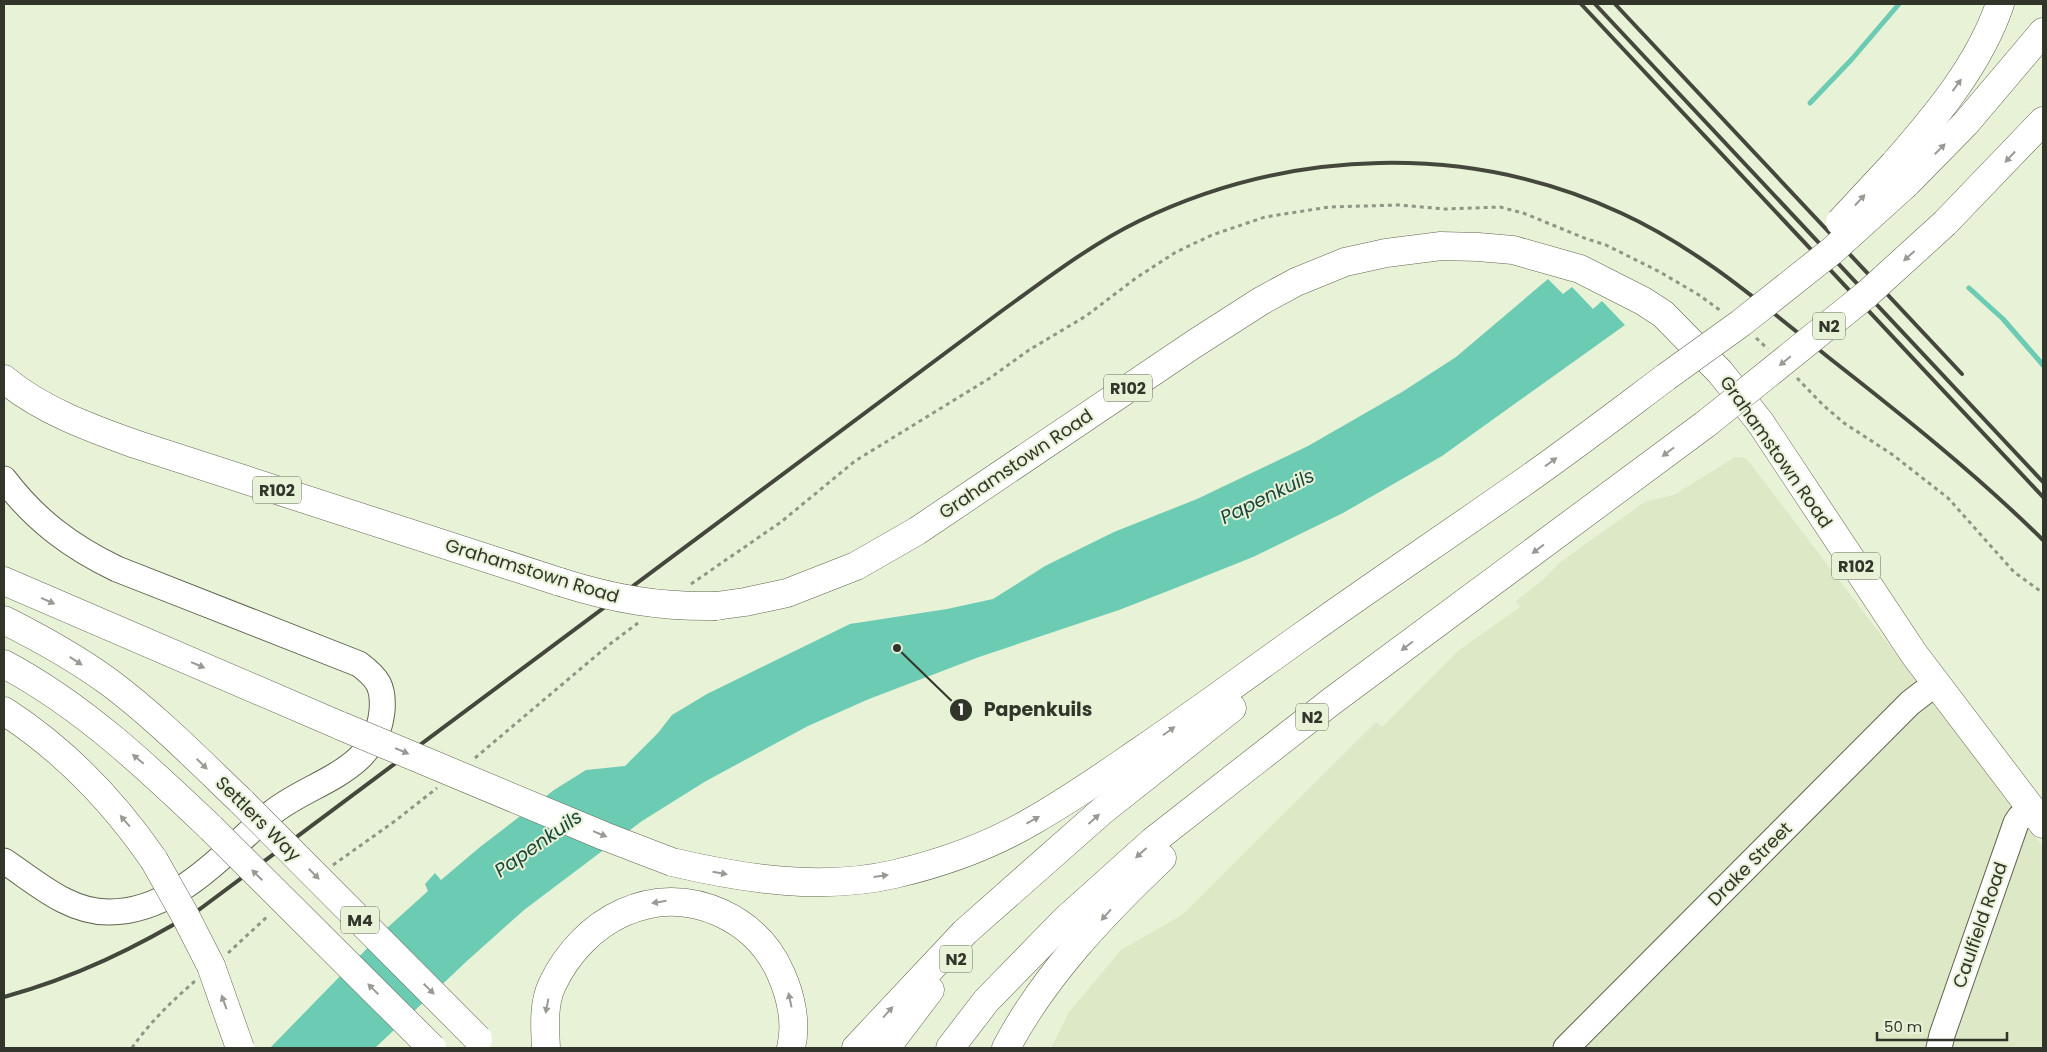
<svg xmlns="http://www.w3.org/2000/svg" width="2047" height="1052" font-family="Poppins,sans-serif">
	<rect width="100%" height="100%" fill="#e8f2d7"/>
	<polygon fill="#dce8c6" points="1735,457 1746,458 2043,847 2043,1048 1051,1048 1069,1012 1121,950 1182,915 1376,722 1382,727 1458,651 1520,607 1516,601 1543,580 1559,563 1646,501 1674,495"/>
	<polygon fill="#6bccb3" points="1548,279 1563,294 1572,287 1593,309 1602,301 1625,325 1442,456 1343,513 1253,557 1173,589 1119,610 979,657 869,699 808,726 706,781 642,821 524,910 468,960 375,1048 270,1048 387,928 428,891 425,884 435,873 441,880 480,847 554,790 586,770 625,766 658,733 672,715 707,694 850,624 947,609 993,599 1045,566 1114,532 1197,499 1308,446 1402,392 1456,357"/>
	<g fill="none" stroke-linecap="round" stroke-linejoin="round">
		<g stroke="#6bccb3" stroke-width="5">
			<polyline points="1810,103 1852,59 1899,4"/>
			<polyline points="1969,288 2003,319 2043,365"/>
		</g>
		<g stroke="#5f6750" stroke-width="27">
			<g id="minor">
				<path d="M4,479C35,520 71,547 117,569L359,664C378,678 384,687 382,711C376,772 312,781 273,812C224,851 176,913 108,912C68,912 36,882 4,861"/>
				<polyline points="1566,1048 1910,703 1936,683"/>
				<polyline points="1939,1048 1942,1035 2016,823 2020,817 2031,809"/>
			</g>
		</g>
		<g stroke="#5f6750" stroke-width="29">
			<g id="major">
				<path d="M4,379C41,410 90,428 135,444L560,582"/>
				<polyline points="716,606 745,602 787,593 856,566 917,531 1194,344 1261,301 1296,282 1345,262 1386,253 1441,246 1478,247 1513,250 1580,269 1643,301 1663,314 1720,372 1760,422 1914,654 2043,824"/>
			</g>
		</g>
		<g stroke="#5f6750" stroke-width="29">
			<g id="highway">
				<path d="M1894,164C1936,116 1979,65 2000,4"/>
				<polyline points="1906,184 1966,123 2043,32"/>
				<polyline points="1945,223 2043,121"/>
				<polyline points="4,581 341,726"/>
				<path d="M4,620C40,638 76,658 109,682C157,718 199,761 242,802"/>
				<path d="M4,664C83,706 147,767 211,828"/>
				<path d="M4,711C63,749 114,802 154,860"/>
				<path d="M672,862C744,879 822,891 895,874C942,863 992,845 1034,820C1071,799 1105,775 1140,751C1196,713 1250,673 1305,634C1372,586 1441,540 1508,493C1562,456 1614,416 1666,377"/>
				<path d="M546,1048C545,1028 543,1004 552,985C583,919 654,882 721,913C749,926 769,946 781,974C791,996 797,1024 791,1048"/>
				<polyline points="856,1048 965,932 1102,811 1232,708"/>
				<polyline points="886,1048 930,990"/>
				<polyline points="950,1048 986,1001 1064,921 1153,841 1332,701 1707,423"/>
				<path d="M1006,1048C1044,976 1103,914 1162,858"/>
			</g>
		</g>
		<g stroke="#8f9683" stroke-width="3" stroke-dasharray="4 4" stroke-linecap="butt">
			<polyline points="1756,338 1768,349"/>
			<polyline points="1797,378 1823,405 1844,423 1893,455 1948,498 2014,572 2043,593"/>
			<polyline points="691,584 781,522 855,461 990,378 1029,350 1086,316 1136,278 1176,252 1212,235 1265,217 1329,207 1399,205 1445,209 1500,207 1523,213 1587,239 1606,245 1660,272 1699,295 1721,311"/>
			<polyline points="475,758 610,644 638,623"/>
			<polyline points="333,865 395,821 437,788"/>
			<polyline points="228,953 269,915"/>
			<path d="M132,1048C149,1023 172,1001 195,981"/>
		</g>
		<use href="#minor" stroke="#fff" stroke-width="25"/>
		<use href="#major" stroke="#fff" stroke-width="28"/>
		<use href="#highway" stroke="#fff" stroke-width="28"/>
		<g stroke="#44483c" stroke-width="4">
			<polyline points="1581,4 2043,497"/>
			<polyline points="1595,4 2043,482"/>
			<polyline points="1615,4 1962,374"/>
			<path d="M4,997C76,977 136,948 200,909L1003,310C1046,279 1090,245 1139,221C1290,148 1468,142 1621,213C1698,248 1763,305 1828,357C1902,415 1976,474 2043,540"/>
		</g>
		<g stroke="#5f6750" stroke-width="29" stroke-linecap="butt">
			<path id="major-bridge" d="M560,582C614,599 659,607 716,606"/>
		</g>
		<g stroke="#5f6750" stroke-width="29" stroke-linecap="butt">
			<g id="highway-bridge">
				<polyline points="1840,222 1894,164"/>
				<polyline points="1666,377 1741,323 1833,250 1906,184"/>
				<polyline points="1707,423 1867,294 1945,223"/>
				<polyline points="341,726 604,836 672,862"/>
				<polyline points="242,802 478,1039"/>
				<polyline points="211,828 432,1048"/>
				<polyline points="154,860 186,917 211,966 240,1048"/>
			</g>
		</g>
		<use href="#major-bridge" stroke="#fff" stroke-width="28"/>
		<use href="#highway-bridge" stroke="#fff" stroke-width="28"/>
	</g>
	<defs><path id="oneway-solid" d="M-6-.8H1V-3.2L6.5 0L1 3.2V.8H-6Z" transform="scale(1.25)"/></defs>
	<g fill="#989a94">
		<use href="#oneway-solid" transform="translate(1957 85) rotate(-54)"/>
		<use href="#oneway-solid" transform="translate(1940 149) rotate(-45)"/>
		<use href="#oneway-solid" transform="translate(2010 157) rotate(133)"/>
		<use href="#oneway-solid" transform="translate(1860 200) rotate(-47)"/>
		<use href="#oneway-solid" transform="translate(1909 256) rotate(138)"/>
		<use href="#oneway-solid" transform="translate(1785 361) rotate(141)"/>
		<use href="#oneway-solid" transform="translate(1668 452) rotate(143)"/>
		<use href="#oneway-solid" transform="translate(1551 462) rotate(-36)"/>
		<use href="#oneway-solid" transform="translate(1538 549) rotate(143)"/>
		<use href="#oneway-solid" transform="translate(48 601) rotate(24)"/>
		<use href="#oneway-solid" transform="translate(1407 646) rotate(143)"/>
		<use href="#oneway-solid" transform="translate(76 661) rotate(33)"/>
		<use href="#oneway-solid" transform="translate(198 665) rotate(23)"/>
		<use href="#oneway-solid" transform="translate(1169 731) rotate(-35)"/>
		<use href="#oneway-solid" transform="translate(402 751) rotate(23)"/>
		<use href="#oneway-solid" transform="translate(138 759) rotate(-140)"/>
		<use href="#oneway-solid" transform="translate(202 764) rotate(44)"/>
		<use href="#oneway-solid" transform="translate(1094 819) rotate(-42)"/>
		<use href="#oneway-solid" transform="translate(1033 820) rotate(-29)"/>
		<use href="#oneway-solid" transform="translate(125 821) rotate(-131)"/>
		<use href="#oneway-solid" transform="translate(600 834) rotate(22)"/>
		<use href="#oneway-solid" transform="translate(1141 853) rotate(138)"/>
		<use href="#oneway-solid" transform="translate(720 873) rotate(10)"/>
		<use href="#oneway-solid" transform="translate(314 874) rotate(45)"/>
		<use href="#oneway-solid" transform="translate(257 875) rotate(-135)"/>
		<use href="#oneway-solid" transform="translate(881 876) rotate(-8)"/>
		<use href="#oneway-solid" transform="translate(659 902) rotate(171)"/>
		<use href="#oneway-solid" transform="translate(1106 915) rotate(132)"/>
		<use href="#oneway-solid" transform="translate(373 989) rotate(-135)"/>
		<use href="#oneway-solid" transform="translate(429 989) rotate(45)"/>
		<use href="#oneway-solid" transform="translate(790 1000) rotate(-102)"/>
		<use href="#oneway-solid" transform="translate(224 1002) rotate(-110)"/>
		<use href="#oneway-solid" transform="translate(547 1006) rotate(101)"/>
		<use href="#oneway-solid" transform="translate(888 1012) rotate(-48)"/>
	</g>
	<g text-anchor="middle" stroke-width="4" stroke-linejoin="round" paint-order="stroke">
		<g fill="#e8f2d7" stroke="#686e5e" stroke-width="1">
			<rect x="1813" y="312.5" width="32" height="27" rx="4"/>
			<rect x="1104" y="374.5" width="48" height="27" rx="4"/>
			<rect x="253" y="476.5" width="48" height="27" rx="4"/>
			<rect x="1832" y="552.5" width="48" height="27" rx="4"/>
			<rect x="1296" y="703.5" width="32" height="27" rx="4"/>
			<rect x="341" y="906.5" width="38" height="27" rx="4"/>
			<rect x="940" y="945.5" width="32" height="27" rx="4"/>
		</g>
		<g font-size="16" font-weight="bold" fill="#31352a">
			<text x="1829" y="332">N2</text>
			<text x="1128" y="394">R102</text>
			<text x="277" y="496">R102</text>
			<text x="1856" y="572">R102</text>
			<text x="1312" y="723">N2</text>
			<text x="360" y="926">M4</text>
			<text x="956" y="965">N2</text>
		</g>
		<g font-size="18" fill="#31352a" stroke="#e8f2d7">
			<text transform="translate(1776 452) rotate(55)" y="6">Grahamstown Road</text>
			<text transform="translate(1016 464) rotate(-34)" y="6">Grahamstown Road</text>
			<text transform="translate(532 571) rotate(17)" y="6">Grahamstown Road</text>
			<text transform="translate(258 819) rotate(45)" y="6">Settlers Way</text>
			<text transform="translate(1750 864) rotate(-45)" y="6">Drake Street</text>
			<text transform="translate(1980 925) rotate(-71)" y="6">Caulfield Road</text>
		</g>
		<g font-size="19" font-style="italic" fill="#1a463b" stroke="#e8f2d7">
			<text transform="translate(1267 496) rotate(-26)" y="7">Papenkuils</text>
			<text transform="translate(538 843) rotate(-35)" y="7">Papenkuils</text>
		</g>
	</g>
	<path fill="none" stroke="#31352a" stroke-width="2" d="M897 648L961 710"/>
	<g fill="#31352a" stroke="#e8f2d7" stroke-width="2">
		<circle cx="897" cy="648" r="5"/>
		<circle cx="961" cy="710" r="12"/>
	</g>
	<g font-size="15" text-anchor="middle" font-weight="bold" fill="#fff">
		<text x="961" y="715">1</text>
	</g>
	<g font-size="19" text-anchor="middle" font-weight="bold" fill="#31352a" stroke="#e8f2d7" stroke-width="4" stroke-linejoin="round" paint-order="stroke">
		<text x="1038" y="716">Papenkuils</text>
	</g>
	<rect width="2047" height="1052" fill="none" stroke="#31352a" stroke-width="10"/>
	<path d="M1877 1032v8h130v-8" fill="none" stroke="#31352a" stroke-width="2.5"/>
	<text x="1884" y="1032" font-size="15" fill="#31352a" stroke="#e8f2d7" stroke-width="4" paint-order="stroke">50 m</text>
</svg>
